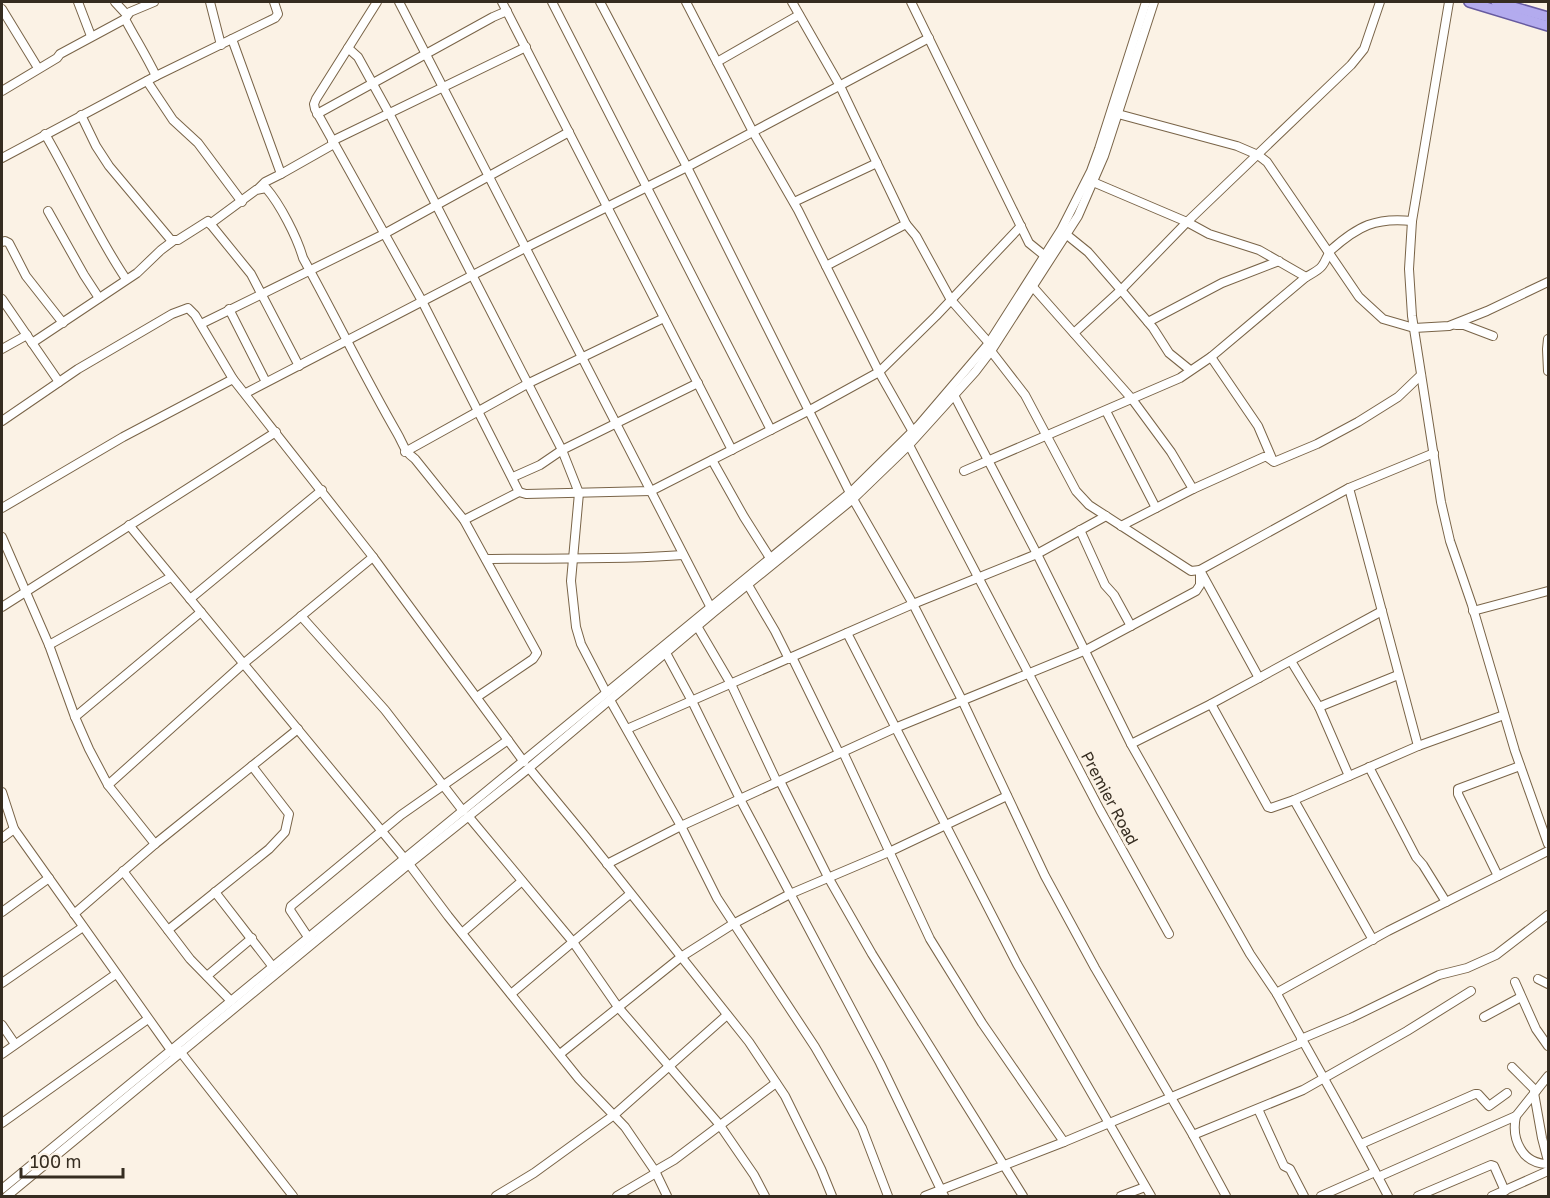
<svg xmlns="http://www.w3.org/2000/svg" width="1550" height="1198" font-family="'Golos Text',sans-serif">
	<rect width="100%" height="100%" fill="#fbf2e5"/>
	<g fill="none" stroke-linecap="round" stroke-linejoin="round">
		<g stroke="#796448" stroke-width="10">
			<g id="minor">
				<polyline points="78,2 91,36"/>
				<polyline points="115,2 127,15"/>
				<polyline points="210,2 221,45"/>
				<polyline points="377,2 316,99 314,104 315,109 422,301 519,492"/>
				<polyline points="399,2 710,606"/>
				<polyline points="502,2 732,450"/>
				<polyline points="552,2 771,430"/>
				<polyline points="600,2 687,167 853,499 913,604 962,700 1045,876 1095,968 1193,1135 1226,1196"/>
				<polyline points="686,2 753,132 798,210 879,372 913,432"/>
				<polyline points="792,2 840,86 906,224 826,266"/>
				<polyline points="911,2 1029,243 1045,256"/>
				<polyline points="1449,2 1412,221 1409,269 1412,316 1441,502 1450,541 1472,605 1515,751 1548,844"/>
				<polyline points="2,9 38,68"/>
				<path d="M125,19C135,38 147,57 156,76"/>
				<polyline points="232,39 281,174 265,182 258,189"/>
				<polyline points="348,48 358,57 390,115 562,450 579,493 571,581 576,627 581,644 606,692"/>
				<polyline points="717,62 799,15"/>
				<polyline points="147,81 173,120 198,143 242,202"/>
				<polyline points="2,91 57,58 60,54 125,19 130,12 154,2"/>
				<polyline points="317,114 493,17 507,11"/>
				<polyline points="1118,114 1237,146 1258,155 1267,162 1359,297 1383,319 1414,328 1449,326 1487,311 1548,282"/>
				<polyline points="81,115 96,146 109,166 171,240 178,240 208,221 251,274 299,366"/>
				<path d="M45,134C73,182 95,233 126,279"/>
				<polyline points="332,141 526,47"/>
				<polyline points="2,158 156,76 275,18 278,14 274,2"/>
				<polyline points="281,174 334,144"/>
				<polyline points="1093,182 1187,222 1209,234 1259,250 1306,277"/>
				<polyline points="794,202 877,163"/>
				<polyline points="48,211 84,275 99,298"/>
				<path d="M210,224L256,190L266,188C280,204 297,237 303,258C335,316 364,376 397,433C404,445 403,450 415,459L464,520L537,653L533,659L477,697"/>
				<polyline points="906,224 916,236 951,300 989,343"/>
				<polyline points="1067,235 1088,252 1121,290 1153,328 1169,353 1190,370"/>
				<polyline points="2,242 5,241 9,243 26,276 63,323"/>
				<polyline points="1033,287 1132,399 1171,452 1193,489"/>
				<polyline points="2,299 59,382"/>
				<polyline points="229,309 266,382"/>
				<polyline points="1148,322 1222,283 1279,261"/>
				<polyline points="201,324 384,234 569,132"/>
				<polyline points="1456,325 1464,325 1493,336"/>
				<polyline points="1074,333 1121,290 1187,222 1351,65 1364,49 1380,2"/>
				<polyline points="1548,339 1547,349 1548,371"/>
				<polyline points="32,343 137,273 161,250 173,241"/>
				<polyline points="2,349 27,335"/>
				<polyline points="991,351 1025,395 1076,491 1089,505 1191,571 1200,570 1349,488 1434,453"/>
				<polyline points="1211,357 1258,426 1273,461"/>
				<polyline points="246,393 525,248 687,167 929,38"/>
				<polyline points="954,395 1037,554 1131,744 1250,954 1277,994"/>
				<polyline points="1106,411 1156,508"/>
				<polyline points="2,421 78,369 172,314 188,308 195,315 233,379 373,557 524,762"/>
				<polyline points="909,445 1100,810 1169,934"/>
				<polyline points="405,452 529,383 664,318"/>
				<polyline points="712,460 744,517 770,558"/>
				<path d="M964,471L1180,378L1211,357L1306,277C1311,274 1318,271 1322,266C1326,261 1327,255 1331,250C1358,226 1376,217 1412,221"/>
				<polyline points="513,477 540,465 562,450 698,383"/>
				<polyline points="1349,488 1418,746"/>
				<polyline points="2,508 123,437 233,379"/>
				<polyline points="464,520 519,492 526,494 651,491 810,410 879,372 936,316 1021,226"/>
				<polyline points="129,525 409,864 448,916 579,1079 625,1127 655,1171 667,1196"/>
				<polyline points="1121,526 1193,489 1264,457 1267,457 1274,462 1317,444 1358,422 1398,397 1421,375"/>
				<polyline points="1080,530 1105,585 1114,595 1131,626"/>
				<polyline points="2,537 49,645 75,717 89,749 108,785 155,844"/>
				<path d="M486,559C552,558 617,560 683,555"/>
				<polyline points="1202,574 1259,678"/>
				<polyline points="748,585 775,631 789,659"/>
				<polyline points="190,599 322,490"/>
				<polyline points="2,607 276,432"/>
				<polyline points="1473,611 1548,591"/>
				<polyline points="301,616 385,710 463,811"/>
				<polyline points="697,626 731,684 777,782"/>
				<polyline points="847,633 1017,964 1151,1196"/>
				<polyline points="49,645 171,577"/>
				<polyline points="666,653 692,701 740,799 880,1063 944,1196"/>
				<polyline points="792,657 839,753"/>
				<polyline points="1291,661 1319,707 1349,776"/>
				<polyline points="610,700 681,826 717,898 815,1047 862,1128 888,1196"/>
				<polyline points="1211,704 1268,807 1271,808 1294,800 1418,746 1504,715"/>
				<polyline points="1319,707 1398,675"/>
				<polyline points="75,717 201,612"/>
				<polyline points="627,729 913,604 1037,554 1106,516"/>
				<polyline points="1131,744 1211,704 1382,611"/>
				<polyline points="843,752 930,939 982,1023 1064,1142"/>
				<polyline points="1369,767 1416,857 1423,865 1446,902"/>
				<polyline points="529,768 586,837 749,1042 785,1096 821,1169 832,1196"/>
				<polyline points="780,781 828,877 872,954 1023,1196"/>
				<polyline points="108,785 243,664 373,557"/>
				<polyline points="2,792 14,829 173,1053"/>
				<polyline points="1294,800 1373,940"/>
				<polyline points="469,817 573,942 618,1007 719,1124 754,1175 765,1196"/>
				<polyline points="2,838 14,829"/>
				<polyline points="607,864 681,826 895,728 1086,650 1196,591 1200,585 1200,570"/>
				<polyline points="123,871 190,959 231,1001"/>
				<polyline points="1498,876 1458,794 1458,789 1520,766"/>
				<polyline points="215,892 273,967"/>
				<polyline points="2,912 49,878"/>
				<polyline points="74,914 155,844 298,729"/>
				<polyline points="168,930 269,849 285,832 289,814 252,766"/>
				<polyline points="462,933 522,881"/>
				<polyline points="308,937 290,910 291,906 401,815 508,740"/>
				<polyline points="207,976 252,938"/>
				<polyline points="1538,979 1548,984"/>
				<polyline points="1515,982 1536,1029 1548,1046"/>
				<polyline points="2,983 83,927"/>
				<polyline points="511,994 630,894"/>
				<polyline points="1484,1017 1521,997"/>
				<polyline points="2,1025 15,1044"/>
				<polyline points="1301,1039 1351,1018 1439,975 1467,968 1496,955 1548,915"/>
				<polyline points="179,1050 293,1196"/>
				<polyline points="2,1054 116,974"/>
				<polyline points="560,1054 681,957 733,924 790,894 889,852 1007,796"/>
				<polyline points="1512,1067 1536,1091"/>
				<polyline points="1534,1093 1542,1138 1548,1161"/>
				<polyline points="1258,1109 1284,1166 1290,1169 1304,1196"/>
				<path d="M1516,1116C1511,1139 1522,1164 1548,1164"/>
				<polyline points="2,1123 148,1019"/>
				<polyline points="1193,1135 1303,1090 1407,1031 1471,991"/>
				<polyline points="1361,1144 1475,1094 1478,1094 1489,1106 1507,1093"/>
				<polyline points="655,1171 674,1160 776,1083"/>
				<polyline points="1378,1177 1516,1116 1548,1076"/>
				<polyline points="2,1189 851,492 919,425 989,343 1061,230 1091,171 1099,149 1146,2"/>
				<polyline points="7,1196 409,864 529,768 714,612 853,499 909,445 975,372 991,351 1078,216 1104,156 1154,2"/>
				<polyline points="496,1196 534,1173 614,1115 727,1015"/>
				<polyline points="617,1196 656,1173"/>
				<polyline points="925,1196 1064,1142 1303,1042"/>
				<polyline points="1121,1196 1145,1187"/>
				<polyline points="1321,1196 1375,1172"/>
				<path d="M1388,1196C1353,1128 1314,1062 1277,994L1278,992L1388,931L1548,851"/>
				<polyline points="1418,1196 1491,1165 1494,1166 1505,1191"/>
				<polyline points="1492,1196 1548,1171"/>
			</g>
		</g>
		<g stroke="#665a9f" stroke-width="12">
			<g id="major">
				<polyline points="1469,2 1548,26"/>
				<polyline points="1496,2 1548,17"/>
			</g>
		</g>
		<use href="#minor" stroke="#fff" stroke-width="8"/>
		<use href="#major" stroke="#b3abee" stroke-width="9"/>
	</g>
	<g text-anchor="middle" stroke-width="6" stroke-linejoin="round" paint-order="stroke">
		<g font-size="16" fill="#352c20" stroke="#fbf2e5">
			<text transform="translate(1110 798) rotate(62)" y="6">Premier Road</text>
		</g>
	</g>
	<rect width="1550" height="1198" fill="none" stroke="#352c20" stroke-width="6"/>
	<path d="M21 1168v9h102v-9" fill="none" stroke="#352c20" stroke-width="3"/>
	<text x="30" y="1168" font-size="18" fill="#352c20" stroke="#fbf2e5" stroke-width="4.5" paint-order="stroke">100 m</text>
</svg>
